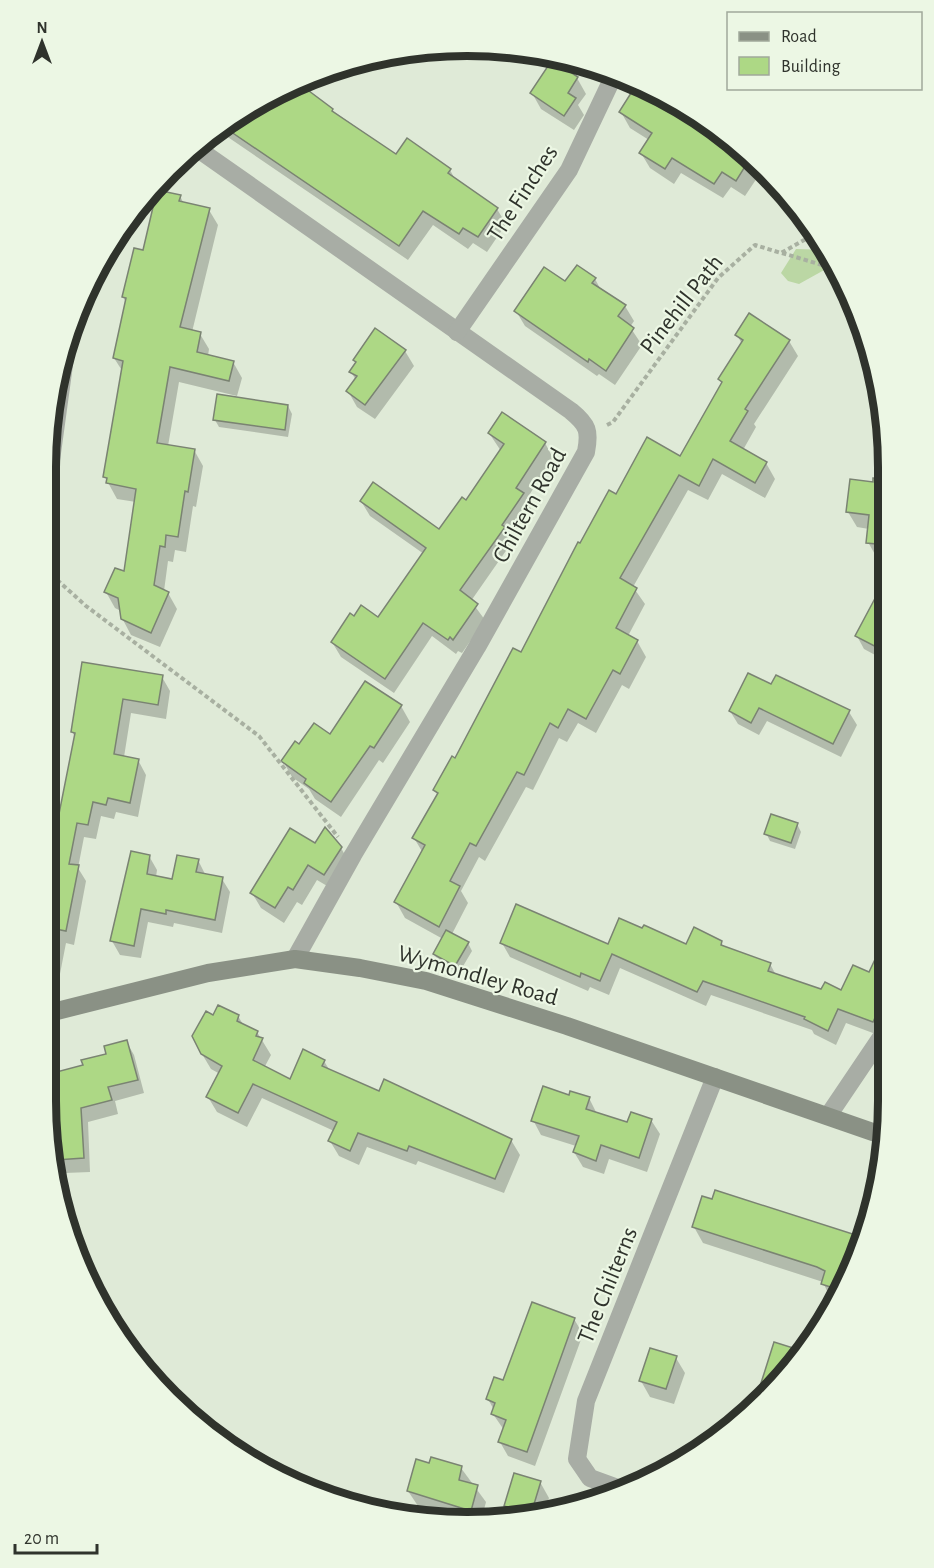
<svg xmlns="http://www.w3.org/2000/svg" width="934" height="1568" font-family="'Alegreya Sans',sans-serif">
	<rect width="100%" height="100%" fill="#dfead7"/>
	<polygon fill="#bbd7a4" points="796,249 828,250 839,271 826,269 799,284 788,281 781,273"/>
	<g fill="#0003">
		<polygon points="577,78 586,94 578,105 584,115 574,130 541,109 532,93"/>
		<polygon points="294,83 397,156 450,170 456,181 497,209 506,224 487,252 473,243 468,249 433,225 408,260 216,129 232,116"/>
		<polygon points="640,83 722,136 724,134 760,165 763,169 745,196 731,187 723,198 681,173 674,184 650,168 641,153 649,140 630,128 621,112"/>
		<polygon points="180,196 184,204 209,210 218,225 192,332 200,334 209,349 208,356 233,362 242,378 237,396 179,382 168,446 194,450 203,466 196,507 193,506 186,552 175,550 173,562 168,561 164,591 168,593 177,609 160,647 131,635 122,618 121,611 115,608 106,592 125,574 136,502 117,499 105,477 123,372 114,358 127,304 123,297 144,252"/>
		<polygon points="595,279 601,290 625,306 634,321 630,327 642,345 615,385 599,374 597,376 525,326 516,311"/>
		<polygon points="737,335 789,341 798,356 754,424 756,427 743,450 766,463 775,479 765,498 722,474 708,500 688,490 633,587 645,604 628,636 637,641 646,657 629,689 622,685 596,733 578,723 567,742 559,738 533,790 526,787 485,861 479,857 461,891 468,903 452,934 468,943 472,951 459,973 439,962 434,954 443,939 405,918 396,902 423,853 414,838 438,796 435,790 521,654 581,545 616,496 681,458 723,384 720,379 742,344"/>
		<polygon points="405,351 414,366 375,419 357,407 348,391 356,380 351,372 357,364 355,360"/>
		<polygon points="288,406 292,414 288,437 219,427 215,420"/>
		<polygon points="489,433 545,443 553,458 526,500 531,509 510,540 512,542 471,601 485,620 462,653 458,651 456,654 432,636 394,693 341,657 332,642 379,619 424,554 370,516 361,501 439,531 466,502 501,451"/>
		<polygon points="884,480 888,480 888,559 877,558 868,542 869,529 857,527 848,512 883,485"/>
		<polygon points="883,588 888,590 888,662 864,649 857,636"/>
		<polygon points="84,664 162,677 170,691 166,719 131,713 124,757 138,760 146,775 138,817 116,812 114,819 101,816 96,839 84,837 78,868 86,881 74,945 66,943 59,979 45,976 45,818 59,821 76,738 72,732"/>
		<polygon points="772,686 849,712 857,725 841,757 767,721 759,735 738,724 730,711"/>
		<polygon points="401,706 410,722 383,763 379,760 341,817 315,799 309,789 292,777 283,761 300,747"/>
		<polygon points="797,824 801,832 795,849 770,841 766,833"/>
		<polygon points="316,845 341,848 350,864 334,890 317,880 302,905 297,902 284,923 261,908 252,893"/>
		<polygon points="149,856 157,870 156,877 174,881 198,860 205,874 222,879 230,892 222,933 174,923 173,927 148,922 141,958 120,955 112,941"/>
		<polygon points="502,943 609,946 721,943 725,948 770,964 776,975 822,991 842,992 870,974 875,963 888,969 888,1022 881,1036 846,1023 836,1045 814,1034 812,1030 711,995 706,1006 620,968 609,995 590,987 588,991 510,957"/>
		<polygon points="238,1016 244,1026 257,1032 271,1055 264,1068 290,1081 324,1061 330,1071 380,1093 511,1140 520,1155 504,1193 418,1161 416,1165 367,1147 359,1165 339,1156 330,1141 334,1131 262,1098 247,1127 217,1112 208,1097 220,1074 211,1069 202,1054 214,1017"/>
		<polygon points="126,1041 134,1055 144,1093 115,1101 118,1114 88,1122 90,1172 65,1173 58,1159 57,1138 51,1138 45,1101 85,1066"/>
		<polygon points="570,1097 589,1098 597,1114 628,1124 651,1120 660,1134 647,1172 609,1159 604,1174 583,1167 574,1152 576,1146 541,1135 533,1120"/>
		<polygon points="694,1227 861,1238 864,1243 835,1301 831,1300 823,1282 703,1243"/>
		<polygon points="574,1319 583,1334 535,1466 508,1456 500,1442 504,1430 493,1414 494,1410 488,1399"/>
		<polygon points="775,1344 802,1352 758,1399 757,1398"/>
		<polygon points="676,1358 685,1373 674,1404 650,1397 641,1381"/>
		<polygon points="430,1465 461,1468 486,1502 481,1521 454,1518 418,1506 408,1491"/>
		<polygon points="540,1482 549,1498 546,1507 549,1511 513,1518 505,1506"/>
	</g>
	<g fill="#add885" stroke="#7a8372" stroke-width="1.5">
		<polygon points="552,60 578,77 568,93 576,98 564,116 530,93"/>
		<polygon points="297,82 333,109 332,111 396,154 407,138 451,169 448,173 498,208 478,237 463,228 459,234 423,211 399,246 221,125 232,116"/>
		<polygon points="638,82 722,133 751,157 736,181 722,172 714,184 672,158 665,169 639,153 652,133 619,112"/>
		<polygon points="157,190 181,195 179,201 210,208 180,327 201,332 197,352 234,361 229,381 170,367 157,443 195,449 188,492 185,491 178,537 166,535 165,547 160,546 154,585 169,592 151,633 121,619 118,598 104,592 115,568 124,571 136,489 106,483 107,478 103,477 123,361 113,358 126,298 122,297 134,248 143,250"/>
		<polygon points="577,265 596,278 592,283 626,305 618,316 634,328 606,371 589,359 588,362 514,311 544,267 565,281"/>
		<polygon points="749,313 790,340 745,409 748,411 730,441 767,462 755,483 713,459 699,486 679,475 620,578 637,588 616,628 638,640 620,674 613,670 586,719 568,709 558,728 550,723 524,775 517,772 476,846 470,843 450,881 460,886 439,927 394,902 425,845 412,838 438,793 433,790 452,756 455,758 513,648 521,652 578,542 580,543 609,490 616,494 647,437 680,456 722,382 718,379 743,340 735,335"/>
		<polygon points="375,328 406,350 365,405 346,391 357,376 349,372 356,362 353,360"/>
		<polygon points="217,394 288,405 285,430 213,420"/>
		<polygon points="502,412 546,442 516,488 524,493 502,525 505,527 460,590 478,604 453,640 450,637 448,640 423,623 385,679 331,642 350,613 354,616 361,605 378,617 426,548 360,501 373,482 439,529 462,497 466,500 504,444 488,433"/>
		<polygon points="873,478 888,479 888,545 866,543 869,515 846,512 850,479 873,482"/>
		<polygon points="888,574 888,653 855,636"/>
		<polygon points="82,662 163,675 158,705 123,699 114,754 139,759 130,803 108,798 106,805 93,802 88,825 77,823 69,864 79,865 66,931 45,927 45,817 58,819 75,733 71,732"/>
		<polygon points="748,673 771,684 776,675 850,710 833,744 759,708 751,723 729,711"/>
		<polygon points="365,681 402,705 374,748 370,746 331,802 304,783 306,779 281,761 295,741 299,744 314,723 330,734"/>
		<polygon points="771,814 798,823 791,843 764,834"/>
		<polygon points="325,827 342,847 324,875 308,865 293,890 288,887 275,908 250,893 290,828 315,843"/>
		<polygon points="131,851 150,855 147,874 172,879 177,855 199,859 196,872 223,877 215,920 166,910 166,914 141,909 134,946 110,941"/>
		<polygon points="516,904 608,944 619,918 642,928 644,925 686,944 694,927 722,941 721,945 771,963 768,971 821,989 825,982 841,990 853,965 869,972 888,932 888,990 873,1022 838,1009 828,1031 804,1019 805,1017 703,981 697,992 612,954 600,981 581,973 580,977 500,943"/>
		<polygon points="446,930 469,942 455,966 433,954"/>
		<polygon points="218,1005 239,1015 237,1021 258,1031 256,1036 263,1038 253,1060 290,1079 303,1049 325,1060 322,1066 379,1091 384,1079 512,1139 495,1179 409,1146 407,1151 358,1133 350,1151 328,1141 337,1122 253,1084 238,1113 206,1097 222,1066 201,1054 192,1036 206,1011 213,1015"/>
		<polygon points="127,1040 138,1080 108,1087 112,1100 81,1108 84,1158 56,1160 54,1122 49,1122 45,1101 45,1075 83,1065 81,1060 106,1054 104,1046"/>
		<polygon points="543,1086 569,1095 570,1091 590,1097 586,1109 627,1122 631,1112 652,1119 639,1158 601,1145 596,1161 573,1152 579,1136 531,1121"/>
		<polygon points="715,1190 862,1237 855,1261 840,1290 821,1284 825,1271 817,1267 692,1227 702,1196 712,1199"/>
		<polygon points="532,1302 575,1318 527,1452 498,1442 506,1420 491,1414 495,1403 486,1399 494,1377 503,1380"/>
		<polygon points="774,1342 803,1351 755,1402"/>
		<polygon points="650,1348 677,1356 666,1389 639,1381"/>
		<polygon points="431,1457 462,1466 459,1480 478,1485 471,1511 407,1491 416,1459 429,1463"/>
		<polygon points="514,1473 541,1481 531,1514 504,1506"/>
	</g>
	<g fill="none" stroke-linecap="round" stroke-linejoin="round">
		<g stroke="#a8b0a1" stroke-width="4" stroke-dasharray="4.5 3" stroke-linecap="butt">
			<polyline points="782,253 839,270"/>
			<polyline points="607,425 613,422 718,278 755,245 781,253 806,239 812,229"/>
			<polyline points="46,570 86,606 259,736 338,837"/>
		</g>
		<g stroke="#a8ada5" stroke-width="18">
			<path d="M195,147L571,411C588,425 590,431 586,452L477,647L353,855L295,959"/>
			<polyline points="457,332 569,170 615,73"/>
			<polyline points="46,497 69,328"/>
			<polyline points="828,1116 888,1027"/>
			<polyline points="623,1490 590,1478 577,1459 586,1401 715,1077"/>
		</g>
		<polyline stroke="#8a9185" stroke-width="18" points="45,1014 208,973 295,959 360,968 426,981 567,1026 887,1137"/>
	</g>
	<g text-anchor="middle" stroke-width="4.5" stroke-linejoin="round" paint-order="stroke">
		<g font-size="24" fill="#2f332c" stroke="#ecf7e4">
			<text transform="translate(522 193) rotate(-57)" y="8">The Finches</text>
			<text transform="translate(681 304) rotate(-52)" y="8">Pinehill Path</text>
			<text transform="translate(529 505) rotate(-61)" y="8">Chiltern Road</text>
			<text transform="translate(478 975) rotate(16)" y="8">Wymondley Road</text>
			<text transform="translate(607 1285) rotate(-68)" y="8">The Chilterns</text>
		</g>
	</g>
	<path d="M0 0H934V1568H0ZM467 56H467A411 411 0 0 1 878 467V1101A411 411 0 0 1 467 1512H467A411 411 0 0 1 56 1101V467A411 411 0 0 1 467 56Z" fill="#ecf7e4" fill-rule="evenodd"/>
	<path fill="none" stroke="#2f332c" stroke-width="8" d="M467 56H467A411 411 0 0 1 878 467V1101A411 411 0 0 1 467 1512H467A411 411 0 0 1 56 1101V467A411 411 0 0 1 467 56Z"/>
	<rect x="727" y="12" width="195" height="78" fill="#ecf7e4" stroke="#a0a99a" stroke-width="1.5"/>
	<rect x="739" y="32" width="30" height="9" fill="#8a9185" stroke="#a0a99a" stroke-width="1.5"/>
	<text x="781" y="42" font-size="18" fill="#2f332c">Road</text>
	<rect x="739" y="57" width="30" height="18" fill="#add885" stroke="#a0a99a" stroke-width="1.5"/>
	<text x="781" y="72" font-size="18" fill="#2f332c">Building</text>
	<g transform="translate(42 42)" stroke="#ecf7e4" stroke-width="4.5" paint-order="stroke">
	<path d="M0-4.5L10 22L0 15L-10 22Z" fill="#2f332c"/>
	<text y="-9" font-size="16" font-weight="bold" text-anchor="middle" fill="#2f332c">N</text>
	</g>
	<path d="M15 1544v9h82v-9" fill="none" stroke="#2f332c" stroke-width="3"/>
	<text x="24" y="1544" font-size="18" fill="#2f332c" stroke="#ecf7e4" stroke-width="4.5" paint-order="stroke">20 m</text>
</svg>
